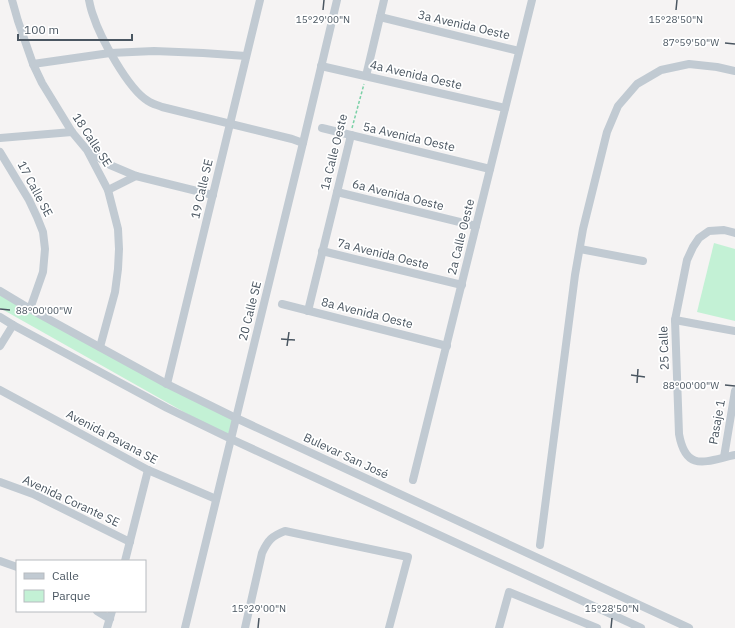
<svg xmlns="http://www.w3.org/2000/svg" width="735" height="628" font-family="'IBM Plex Sans',sans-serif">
	<rect width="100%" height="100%" fill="#f5f3f3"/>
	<g fill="#c3f1d5">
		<polygon points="714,243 735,249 735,321 697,312"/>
		<polygon points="0,287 17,298 235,418 230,438 0,308"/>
	</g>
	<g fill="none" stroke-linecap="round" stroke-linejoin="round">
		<polyline stroke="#7ad0a6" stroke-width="1.5" stroke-dasharray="3 2" stroke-linecap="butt" points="352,128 364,84"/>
		<g stroke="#c1cad2" stroke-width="8">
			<polyline points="12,0 18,21 33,64 42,83 72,132 87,150 108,190 118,229 119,249 118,269 115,292 100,347"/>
			<path d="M89,0C90,5 91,10 93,15C100,37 128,89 148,101C152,104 158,105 162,107L292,139L303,143"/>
			<polyline points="380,17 519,51"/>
			<polyline points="33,64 110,53 154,51 203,53 246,56"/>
			<polyline points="321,66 505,108"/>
			<polyline points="366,76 384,0"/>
			<polyline points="322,128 490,169"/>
			<polyline points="0,138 72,132"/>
			<polyline points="89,151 110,165 136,176 213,195"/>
			<polyline points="0,152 29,200 37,217 43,232 45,249 43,272 30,309"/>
			<polyline points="108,190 136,176"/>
			<polyline points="337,192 476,226"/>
			<path d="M735,233L724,230L709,231L699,238L693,247L687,260L675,320L679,434C686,473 706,461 735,455"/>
			<polyline points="580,249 643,261"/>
			<polyline points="322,251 462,285"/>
			<polyline points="0,291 30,309 167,384 236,418 689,628"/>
			<polyline points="282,304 447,346"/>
			<polyline points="308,311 351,135"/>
			<polyline points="0,317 13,325 167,408 231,439 641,628"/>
			<polyline points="675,320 735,331"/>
			<polyline points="0,346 13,325"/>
			<polyline points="167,384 260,0"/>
			<polyline points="0,390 148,470 216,499"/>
			<polyline points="724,457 735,391"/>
			<polyline points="413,480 532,0"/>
			<polyline points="0,482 33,494 130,542"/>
			<polyline points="540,545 575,275 583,229 607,132 618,106 637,84 661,70 689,64 717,67 735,71"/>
			<polyline points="0,561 17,567"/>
			<polyline points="125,561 148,470"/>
			<polyline points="97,611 110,619"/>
			<polyline points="107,628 112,611"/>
			<polyline points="185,628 303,143 337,0"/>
			<path d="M245,628L262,553C268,540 272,536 285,531L408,557L389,628"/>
			<polyline points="499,628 509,592 597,628"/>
		</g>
	</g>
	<path fill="none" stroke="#4a5661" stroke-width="1.5" d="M323,10L324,0M676,10L677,0M725,43L735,44M0,309L10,310M281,339L295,340M287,346L289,332M631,375L645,377M637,383L638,369M725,385L735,386M258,628L259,618M611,628L612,618"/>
	<g text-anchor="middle" stroke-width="3.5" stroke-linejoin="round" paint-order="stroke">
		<g font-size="12" fill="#4a5661" stroke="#fff">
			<text transform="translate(464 25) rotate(13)" y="4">3a Avenida Oeste</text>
			<text transform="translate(416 75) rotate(13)" y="4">4a Avenida Oeste</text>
			<text transform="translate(409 137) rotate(13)" y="4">5a Avenida Oeste</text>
			<text transform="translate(92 140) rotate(57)" y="4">18 Calle SE</text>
			<text transform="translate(334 152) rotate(-76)" y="4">1a Calle Oeste</text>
			<text transform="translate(35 189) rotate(62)" y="4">17 Calle SE</text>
			<text transform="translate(202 189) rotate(-77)" y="4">19 Calle SE</text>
			<text transform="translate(398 195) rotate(14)" y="4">6a Avenida Oeste</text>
			<text transform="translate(461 237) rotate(-76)" y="4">2a Calle Oeste</text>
			<text transform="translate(383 254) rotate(14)" y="4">7a Avenida Oeste</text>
			<text transform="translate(250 311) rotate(-76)" y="4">20 Calle SE</text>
			<text transform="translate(367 313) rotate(14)" y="4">8a Avenida Oeste</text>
			<text transform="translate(664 348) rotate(-92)" y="4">25 Calle</text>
			<text transform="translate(717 422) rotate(-80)" y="4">Pasaje 1</text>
			<text transform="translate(112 437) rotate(28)" y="4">Avenida Pavana SE</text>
			<text transform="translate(346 456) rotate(25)" y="4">Bulevar San José</text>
			<text transform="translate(71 501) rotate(25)" y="4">Avenida Corante SE</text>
		</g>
	</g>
	<g font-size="10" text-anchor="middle" fill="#4a5661" stroke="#fff" stroke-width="3.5" stroke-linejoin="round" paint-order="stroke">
		<text x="323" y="23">15°29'00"N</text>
		<text x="676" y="23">15°28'50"N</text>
		<text x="691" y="46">87°59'50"W</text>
		<text x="44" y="314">88°00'00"W</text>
		<text x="691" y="389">88°00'00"W</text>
		<text x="259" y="612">15°29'00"N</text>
		<text x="612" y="612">15°28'50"N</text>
	</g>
	<rect x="16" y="560" width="130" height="52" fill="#ffffff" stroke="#b7bbc0"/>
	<rect x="24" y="573" width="20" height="6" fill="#c1cad2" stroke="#b7bbc0"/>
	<text x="52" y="580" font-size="12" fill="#4a5661">Calle</text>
	<rect x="24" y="590" width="20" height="12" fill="#c3f1d5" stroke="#b7bbc0"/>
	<text x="52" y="600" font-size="12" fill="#4a5661">Parque</text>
	<path d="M18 34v6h114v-6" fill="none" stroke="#4a5661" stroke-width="2"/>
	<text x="24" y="34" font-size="12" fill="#4a5661" stroke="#ffffff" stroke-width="3" paint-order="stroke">100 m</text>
</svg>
